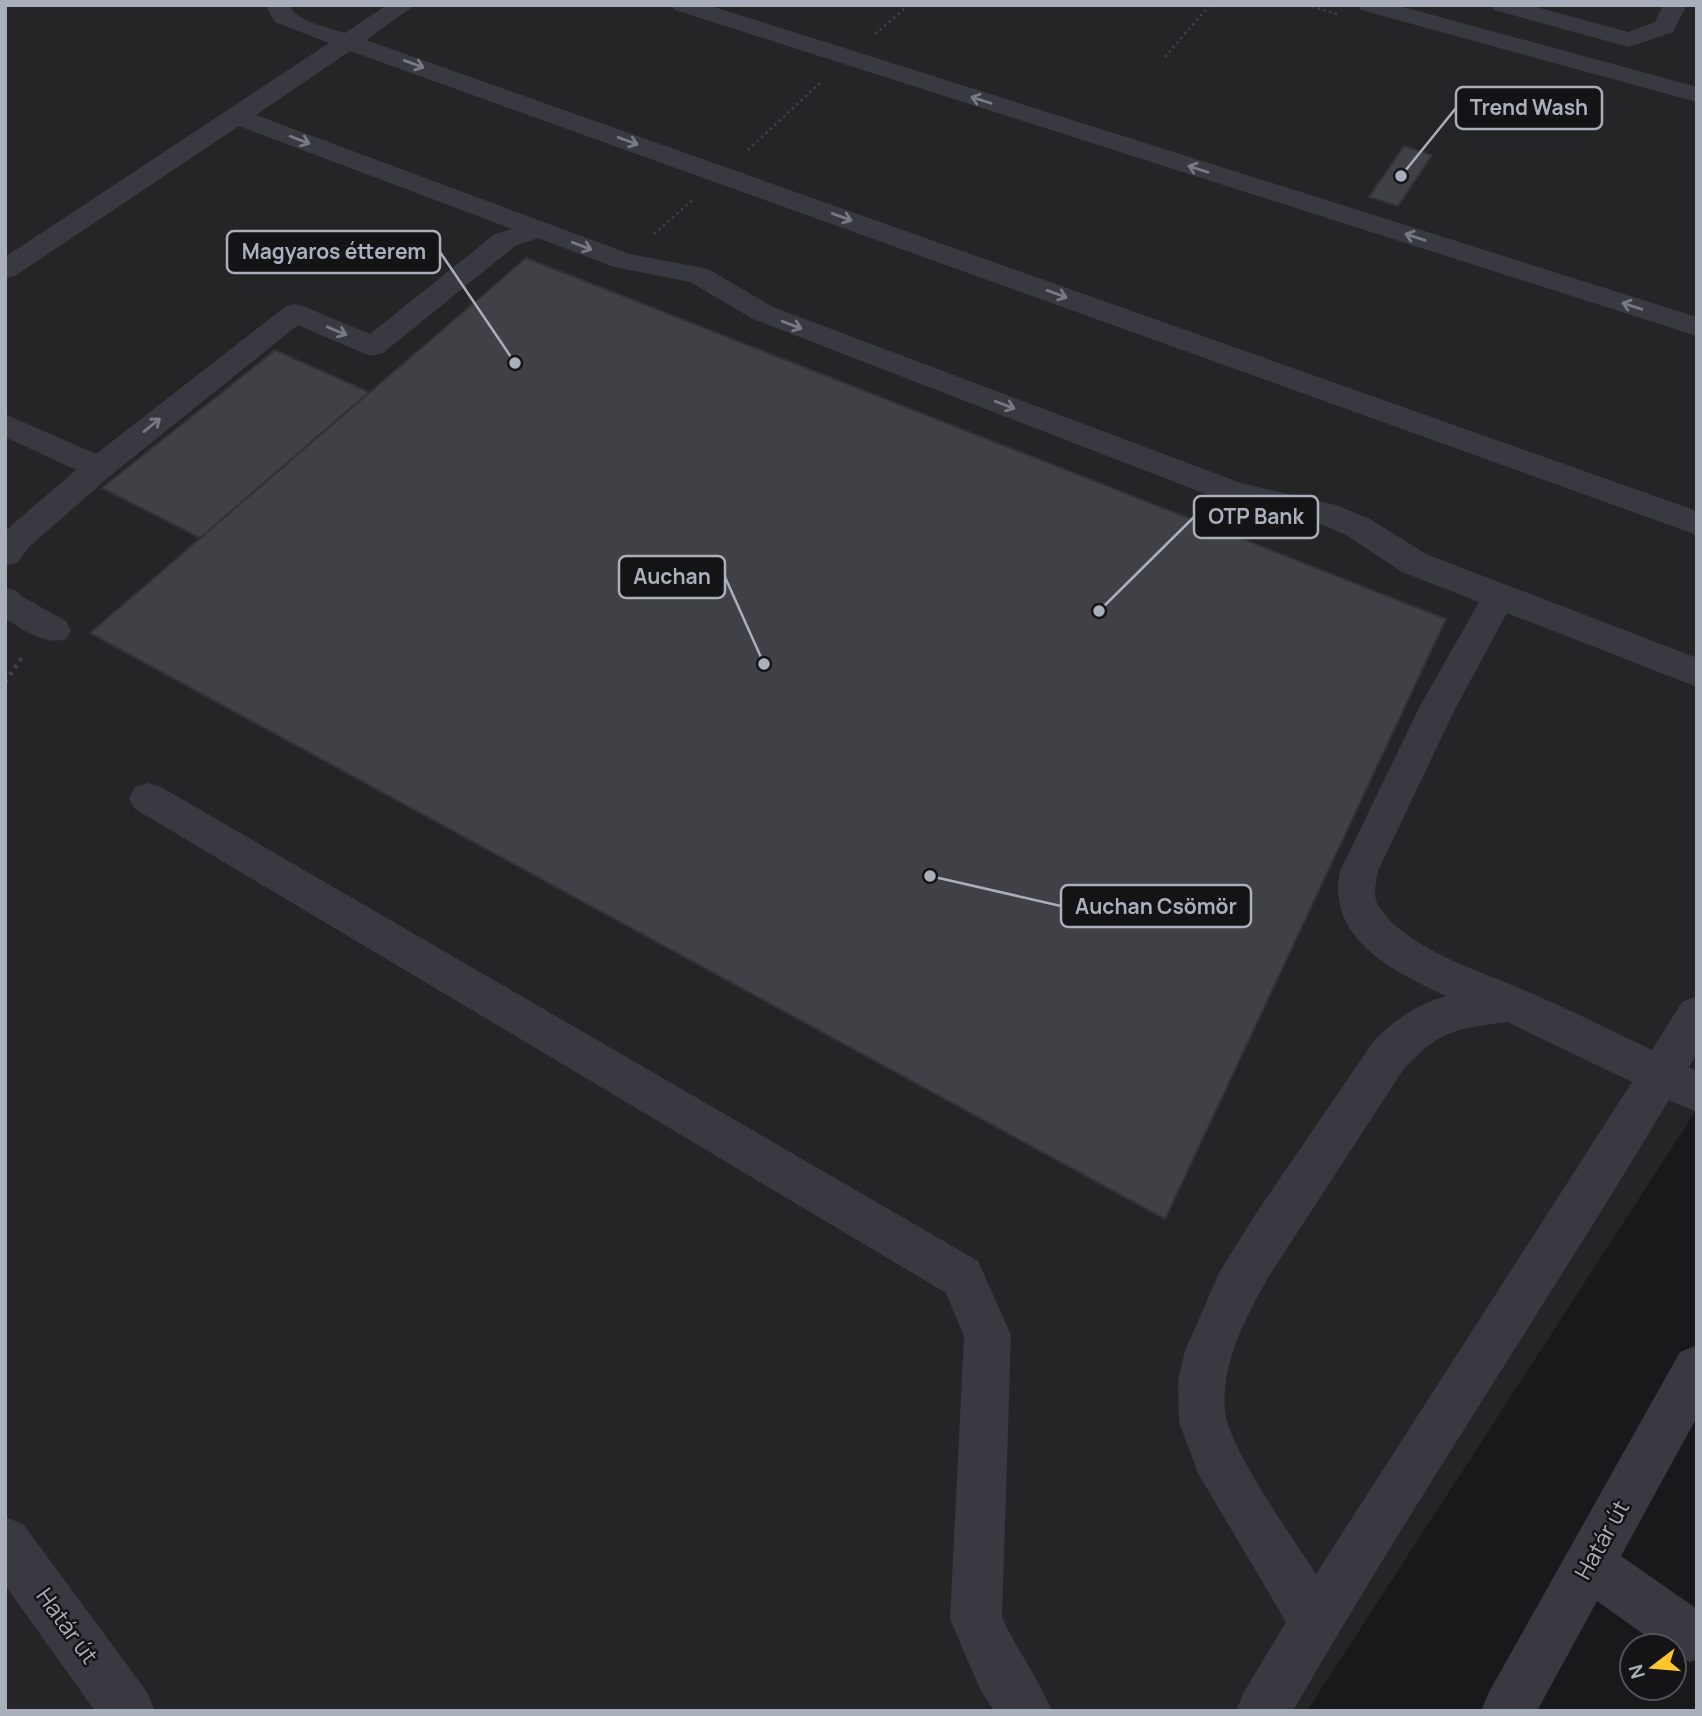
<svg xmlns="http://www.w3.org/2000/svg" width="1702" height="1716" font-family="Manrope,sans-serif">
	<rect width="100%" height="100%" fill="#19191b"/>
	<polygon fill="#252528" points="5,5 1697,5 1697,1109 1307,1711 5,1711"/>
	<g fill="#404146" stroke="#333337" stroke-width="2">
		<polygon points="1404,146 1432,155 1398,206 1369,197"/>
		<polygon points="526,258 1446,619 1165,1219 90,633"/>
		<polygon points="275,350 369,392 200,538 102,488"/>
	</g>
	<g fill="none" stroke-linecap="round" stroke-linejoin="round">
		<g stroke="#3f4148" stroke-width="2.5" stroke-dasharray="2.5 3.5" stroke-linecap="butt">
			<polyline points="1306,5 1337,14"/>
			<polyline points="875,34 909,5"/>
			<polyline points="1165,57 1210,5"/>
			<polyline points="748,150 821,82"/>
			<polyline points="654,234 695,198"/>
		</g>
		<polyline stroke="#3f4148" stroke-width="4.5" stroke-dasharray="3.5 5" stroke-linecap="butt" points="5,682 23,656"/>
		<g fill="#393a41" fill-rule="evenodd">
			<path d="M265,5H289C297,22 328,27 345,33L387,5H415L366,40L1697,511V535L350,51L256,115L630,254L708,269L773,307L1241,483L1336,505L1370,519L1426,554L1697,658V687L1507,613L1455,709L1378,871C1376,882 1372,897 1379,907C1408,950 1481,971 1526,991C1569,1009 1610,1030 1652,1050L1682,1002L1697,996V1053L1689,1067L1697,1071V1112L1669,1100C1546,1305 1412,1504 1293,1711H1236L1244,1692L1286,1622L1198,1473L1179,1422L1178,1381L1185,1351L1219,1273L1255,1215L1373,1042C1395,1019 1416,1005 1446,996C1394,972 1326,939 1340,871L1420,706L1479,602L1402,572L1346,535L1318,523L1224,501L753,319L690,282L614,267L538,238L515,246L383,353L373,356L363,353L298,325L110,476L29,547L17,563L5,566V531L76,470L5,437V414L96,454L285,307L295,304L305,307L370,334L495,234L512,229L239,126L15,276L5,279V257L329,43L275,22ZM1507,1022L1632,1082L1316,1574C1293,1538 1229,1449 1225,1411C1221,1362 1246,1317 1269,1276L1403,1070C1440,1030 1455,1029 1507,1022Z"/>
			<polygon points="671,5 708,5 1697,317 1697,336 675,10"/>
			<polygon points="1357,5 1396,5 1697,87 1697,102 1361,10"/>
			<polygon points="1490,5 1529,5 1628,32 1655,22 1663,5 1687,5 1673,32 1629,47 1494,10"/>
			<path d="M5,587L17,591L21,596L66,621L71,630L66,639C44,646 25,630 5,619Z"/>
			<path d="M148,783L161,787L978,1261L1011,1335L1002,1617C1017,1650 1038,1678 1052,1711H994L980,1689L950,1619L964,1336L946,1293L135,809L129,798L135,787Z"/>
			<polygon points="1697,1345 1697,1417 1621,1556 1697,1609 1697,1659 1690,1662 1674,1655 1674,1646 1660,1646 1597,1601 1537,1711 1481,1711 1489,1692 1680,1352"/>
			<polygon points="5,1517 23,1524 147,1692 155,1711 95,1711 5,1585"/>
		</g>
	</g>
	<defs><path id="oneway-shaft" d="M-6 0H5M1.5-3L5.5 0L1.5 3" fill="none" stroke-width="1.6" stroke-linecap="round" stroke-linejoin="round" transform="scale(1.75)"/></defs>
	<g stroke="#777a85">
		<use href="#oneway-shaft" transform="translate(414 64) rotate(20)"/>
		<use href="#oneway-shaft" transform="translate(981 100) rotate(-162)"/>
		<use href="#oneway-shaft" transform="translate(300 140) rotate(21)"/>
		<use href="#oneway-shaft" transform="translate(628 141) rotate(20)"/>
		<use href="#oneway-shaft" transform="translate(1198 169) rotate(-162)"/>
		<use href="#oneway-shaft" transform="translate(842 217) rotate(20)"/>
		<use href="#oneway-shaft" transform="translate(1415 237) rotate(-162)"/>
		<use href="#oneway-shaft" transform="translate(582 246) rotate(21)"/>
		<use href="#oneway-shaft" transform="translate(1057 294) rotate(20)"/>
		<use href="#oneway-shaft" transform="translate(1632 306) rotate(-162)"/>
		<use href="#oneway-shaft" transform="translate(792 325) rotate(21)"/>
		<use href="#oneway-shaft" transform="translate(337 331) rotate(23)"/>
		<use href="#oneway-shaft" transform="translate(1005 405) rotate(21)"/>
		<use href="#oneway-shaft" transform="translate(152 425) rotate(-39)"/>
	</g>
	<g text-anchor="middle" stroke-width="5" stroke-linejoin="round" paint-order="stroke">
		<g font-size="23" fill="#aaafbc" stroke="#141416">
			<text transform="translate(1602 1540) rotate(-61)" y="8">Határ út</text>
			<text transform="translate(67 1626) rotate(54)" y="8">Határ út</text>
		</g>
	</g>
	<path fill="none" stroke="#aaafbc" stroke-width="2.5" d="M1401 176L1456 108M515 363L440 252M1099 611L1194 517M764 664L725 577M930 876L1061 906"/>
	<g fill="#aaafbc" stroke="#141416" stroke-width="2.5">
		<circle cx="1401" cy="176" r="7"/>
		<circle cx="515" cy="363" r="7"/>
		<circle cx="1099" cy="611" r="7"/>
		<circle cx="764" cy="664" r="7"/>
		<circle cx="930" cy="876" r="7"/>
	</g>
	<g fill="#141416" stroke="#aaafbc" stroke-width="2.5">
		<rect x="1456" y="87" width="146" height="42" rx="7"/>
		<rect x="227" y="231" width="213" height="42" rx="7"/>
		<rect x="1194" y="496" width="124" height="42" rx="7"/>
		<rect x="619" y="556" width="106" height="42" rx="7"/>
		<rect x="1061" y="885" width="190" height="42" rx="7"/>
	</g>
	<g font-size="21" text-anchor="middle" font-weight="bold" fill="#aaafbc">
		<text x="1529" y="115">Trend Wash</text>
		<text x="334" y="259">Magyaros étterem</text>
		<text x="1256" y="524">OTP Bank</text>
		<text x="672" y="584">Auchan</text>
		<text x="1156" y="914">Auchan Csömör</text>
	</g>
	<rect width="1702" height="1716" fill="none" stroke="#aaafbc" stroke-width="14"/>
	<g transform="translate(1653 1667) rotate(254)"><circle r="33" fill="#141416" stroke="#505258" stroke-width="2"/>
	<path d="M0-5L12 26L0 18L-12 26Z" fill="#fec52e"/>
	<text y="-10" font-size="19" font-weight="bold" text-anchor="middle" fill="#aaafbc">N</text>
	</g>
</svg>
